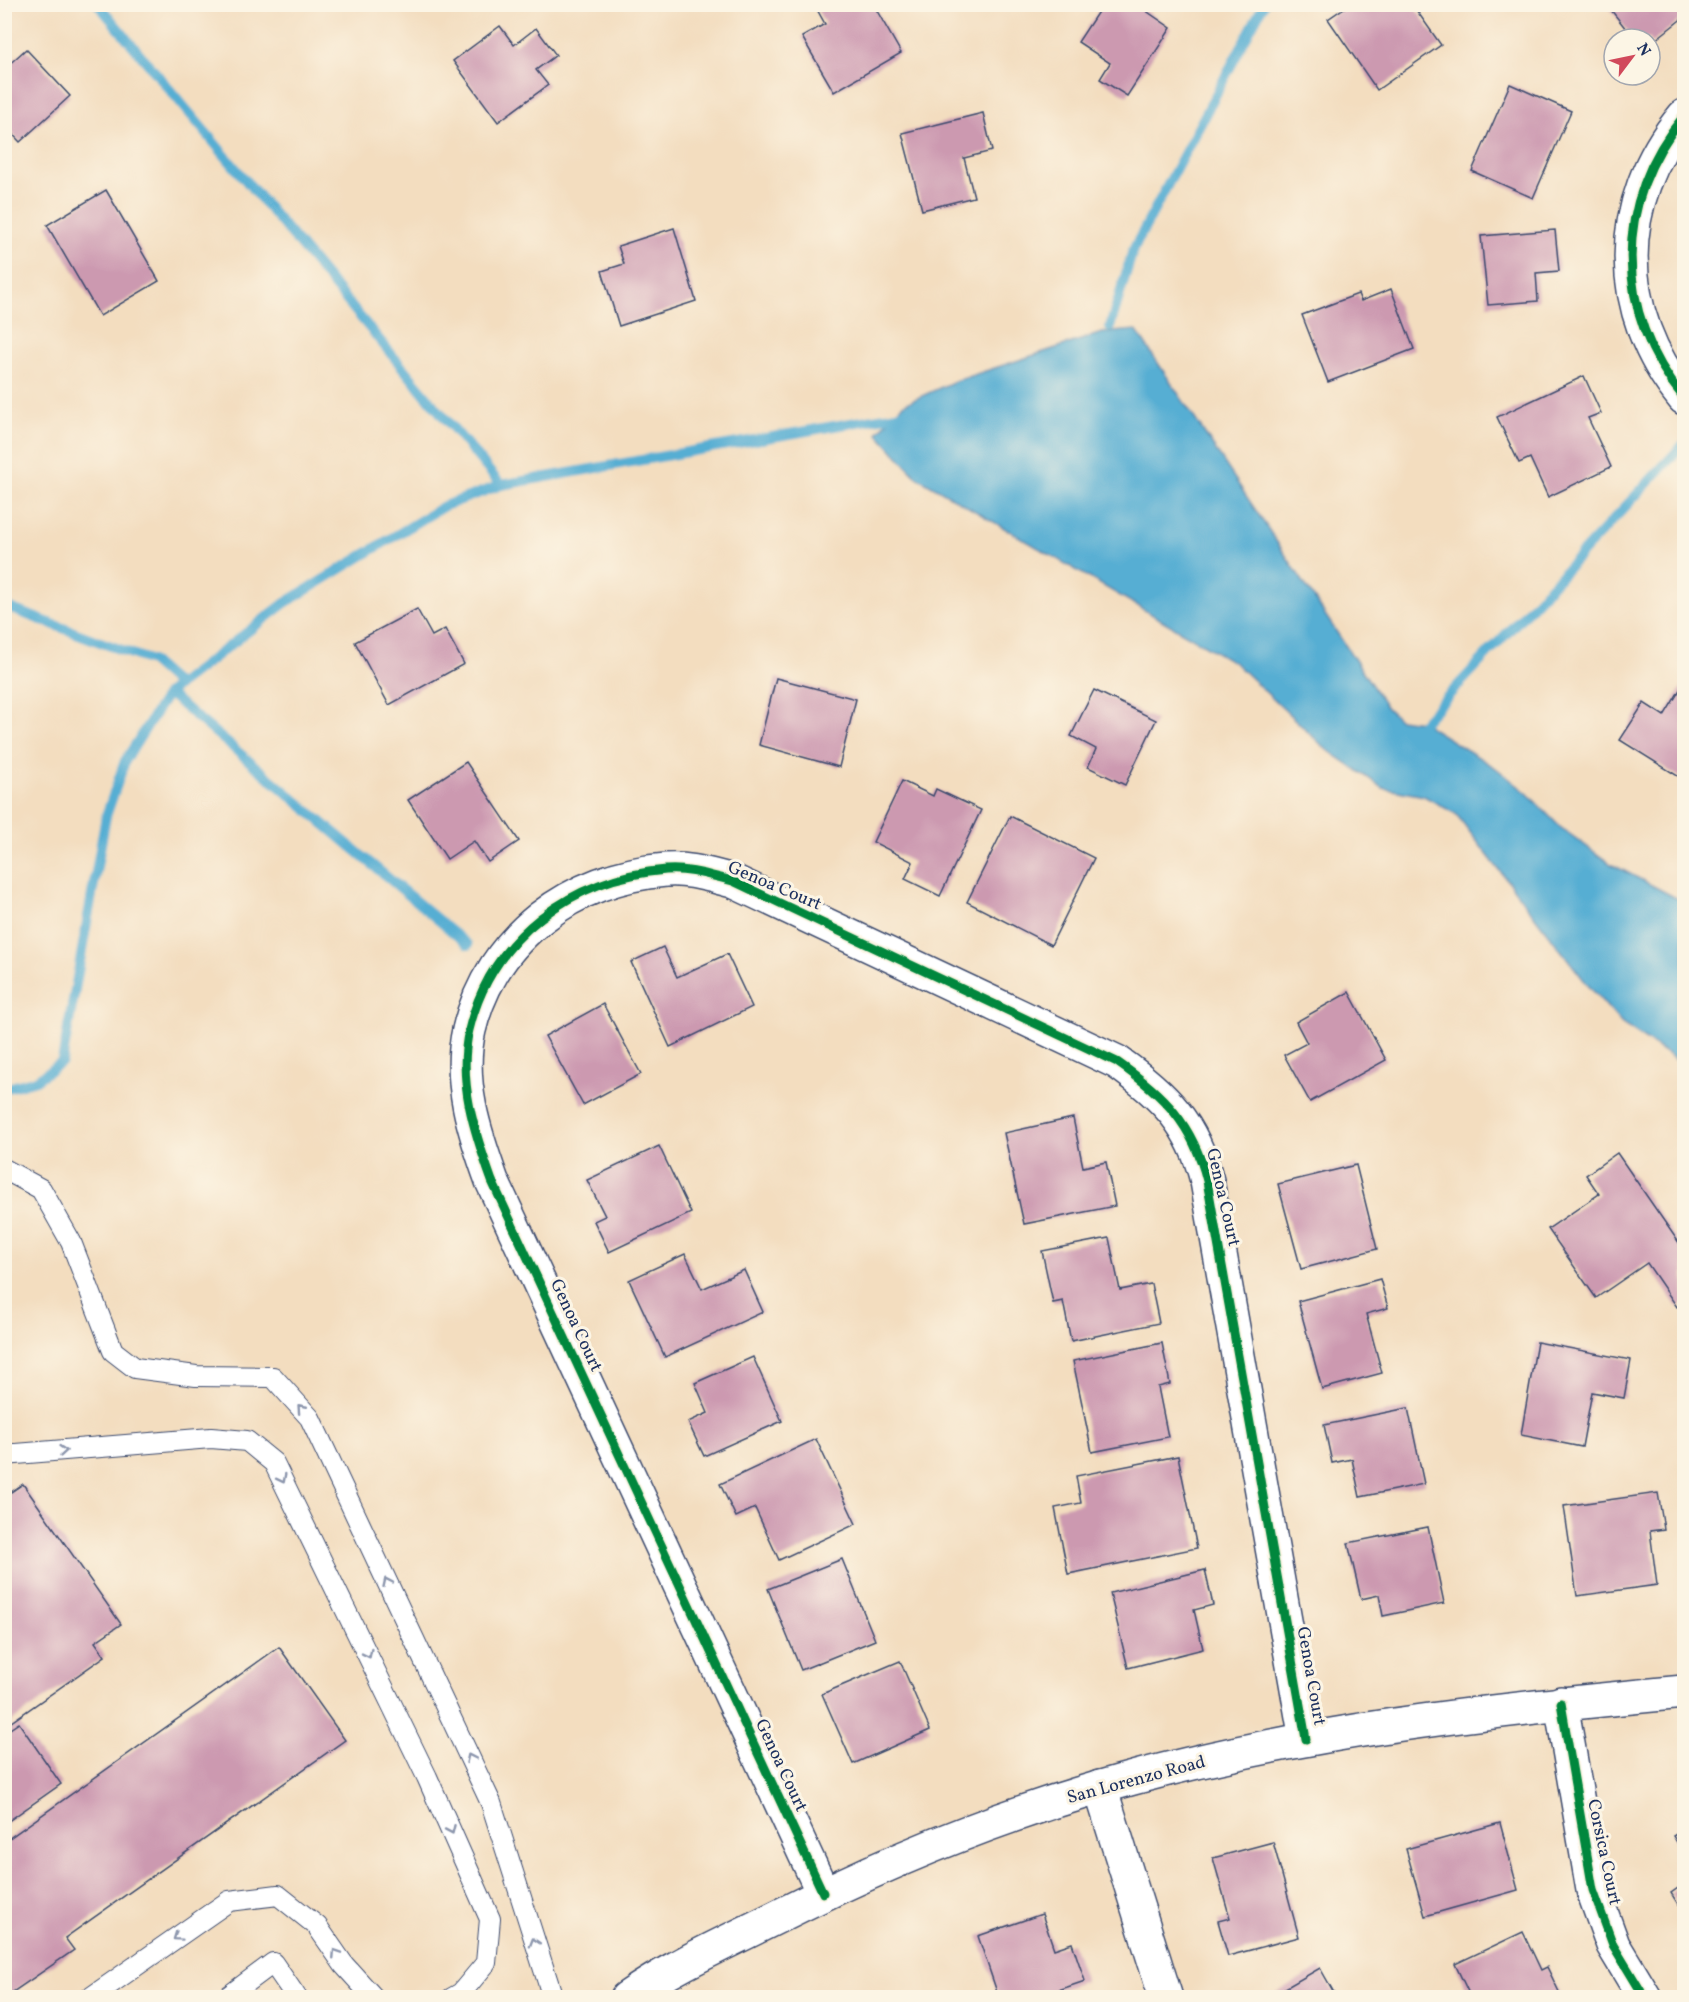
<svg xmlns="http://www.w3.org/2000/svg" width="1689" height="2002" font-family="Vollkorn,serif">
	<rect width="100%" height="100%" fill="#fcf5e5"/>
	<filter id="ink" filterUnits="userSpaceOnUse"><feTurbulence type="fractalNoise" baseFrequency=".0167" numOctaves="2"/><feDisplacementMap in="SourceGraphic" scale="12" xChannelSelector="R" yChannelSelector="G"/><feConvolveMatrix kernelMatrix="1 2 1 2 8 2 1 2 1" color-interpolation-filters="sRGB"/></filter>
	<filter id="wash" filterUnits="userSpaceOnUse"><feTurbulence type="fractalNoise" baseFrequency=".008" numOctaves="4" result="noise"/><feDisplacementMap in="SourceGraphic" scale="24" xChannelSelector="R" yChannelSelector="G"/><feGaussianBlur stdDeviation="1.35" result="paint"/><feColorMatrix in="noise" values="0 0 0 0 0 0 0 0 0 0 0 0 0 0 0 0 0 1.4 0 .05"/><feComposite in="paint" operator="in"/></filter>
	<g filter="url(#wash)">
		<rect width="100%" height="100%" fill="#f3ddbf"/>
		<polygon fill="#56aed3" stroke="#386e98" stroke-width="1.5" points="1136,330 1387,708 1399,719 1422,722 1496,768 1527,793 1560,827 1611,864 1684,902 1684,1065 1622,1024 1587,984 1456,814 1424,796 1383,788 1326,749 1235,663 917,477 877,433 904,404 955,381 1102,333"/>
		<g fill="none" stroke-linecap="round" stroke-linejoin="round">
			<g stroke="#56aed3" stroke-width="10">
				<polyline points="98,4 501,485"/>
				<polyline points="1110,327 1133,250 1264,4"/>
				<polyline points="4,606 151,661 178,685"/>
				<polyline points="168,693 468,945"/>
				<polyline points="1421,725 1684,444"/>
				<polyline points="4,1089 36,1080 62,1062 106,816 125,761 168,693 285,603 444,506 501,485 902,414"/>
			</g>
		</g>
		<g id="blocks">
			<g fill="#cc99b0">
				<polygon points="814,4 873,4 901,53 834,92 802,37 825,24"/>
				<polygon points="1103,4 1136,4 1171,28 1127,96 1100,79 1110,63 1078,42"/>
				<polygon points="1350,4 1412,4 1441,45 1377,90 1328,19"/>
				<polygon points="1607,5 1684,5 1684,17 1650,44 1650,39 1634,39"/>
				<polygon points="500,26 514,45 536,28 556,55 536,70 548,85 498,122 453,61"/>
				<polygon points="26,49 70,96 20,142 4,125 4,69"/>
				<polygon points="1510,84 1571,111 1533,198 1472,171"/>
				<polygon points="983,113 992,151 964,158 974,197 922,210 902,133"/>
				<polygon points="106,190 159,281 100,316 47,225"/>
				<polygon points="674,228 696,301 619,326 602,271 624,264 618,246"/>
				<polygon points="1555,230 1559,271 1536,273 1538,301 1488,305 1481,236"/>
				<polygon points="1391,289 1414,349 1328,382 1302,315 1358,294 1361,301"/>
				<polygon points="1584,376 1601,413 1588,418 1611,467 1548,497 1530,458 1519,463 1497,417"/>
				<polygon points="417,609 432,636 445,629 464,664 389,705 355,642"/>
				<polygon points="776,678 856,699 839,767 759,745"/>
				<polygon points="1684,683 1684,780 1620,740 1644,703 1664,716"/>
				<polygon points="1094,690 1156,720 1125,785 1088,767 1096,749 1071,736"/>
				<polygon points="466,762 519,841 488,862 474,841 447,859 408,800"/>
				<polygon points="902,781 933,796 936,789 981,810 940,896 905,879 913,862 873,842"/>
				<polygon points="1010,816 1094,858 1051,945 967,902"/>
				<polygon points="663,947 677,977 727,954 752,1007 670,1047 631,962"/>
				<polygon points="1349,992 1386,1060 1310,1102 1284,1055 1307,1043 1296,1022"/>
				<polygon points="603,1004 641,1074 583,1105 545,1036"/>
				<polygon points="1073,1118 1083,1167 1106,1162 1115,1206 1024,1224 1004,1133"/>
				<polygon points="659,1146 691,1213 609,1252 594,1221 605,1216 587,1180"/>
				<polygon points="1617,1153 1684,1250 1684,1302 1677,1307 1647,1263 1596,1298 1548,1229 1599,1194 1586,1175"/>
				<polygon points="1356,1165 1377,1249 1301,1269 1278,1184"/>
				<polygon points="1109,1238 1120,1290 1151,1284 1159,1323 1071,1341 1063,1301 1053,1303 1042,1251"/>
				<polygon points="685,1254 702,1289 744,1270 763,1312 665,1357 629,1280"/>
				<polygon points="1380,1279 1388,1308 1366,1314 1382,1373 1322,1389 1298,1301"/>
				<polygon points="1537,1342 1631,1360 1624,1398 1592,1392 1582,1447 1521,1435"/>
				<polygon points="1162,1343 1170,1384 1158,1387 1168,1437 1092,1452 1073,1361"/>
				<polygon points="753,1357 782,1421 704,1456 688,1422 708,1413 695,1383"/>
				<polygon points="1408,1408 1424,1484 1360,1497 1352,1459 1332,1463 1324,1425"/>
				<polygon points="816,1439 856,1524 779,1560 755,1508 736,1517 720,1484"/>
				<polygon points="1178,1456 1197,1548 1068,1574 1055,1508 1081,1503 1076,1476"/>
				<polygon points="23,1484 121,1624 95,1642 105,1656 4,1727 4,1497"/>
				<polygon points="1658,1493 1664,1529 1650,1531 1657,1585 1577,1596 1564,1506"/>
				<polygon points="1428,1527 1444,1603 1383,1616 1379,1595 1361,1599 1348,1543"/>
				<polygon points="842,1559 875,1640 801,1670 768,1589"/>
				<polygon points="1205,1570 1213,1605 1194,1610 1203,1649 1128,1668 1110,1593"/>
				<polygon points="279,1647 345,1740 65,1938 74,1950 4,1998 4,1842"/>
				<polygon points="900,1661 930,1730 853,1764 822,1694"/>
				<polygon points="19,1723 61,1784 4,1824 4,1733"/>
				<polygon points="1500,1823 1518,1890 1425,1916 1406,1849"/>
				<polygon points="1684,1829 1684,1853 1673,1836"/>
				<polygon points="1273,1842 1299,1937 1228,1956 1218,1921 1230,1918 1213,1858"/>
				<polygon points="1684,1884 1684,1914 1671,1893"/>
				<polygon points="1042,1914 1054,1949 1072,1943 1085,1981 1035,1998 999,1998 978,1936"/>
				<polygon points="1523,1932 1541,1970 1547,1967 1562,1998 1471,1998 1455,1964"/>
				<polygon points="1320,1968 1337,1998 1268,1998"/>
			</g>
		</g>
	</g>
	<g filter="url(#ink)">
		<use href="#blocks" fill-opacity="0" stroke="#3b496d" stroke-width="1.5"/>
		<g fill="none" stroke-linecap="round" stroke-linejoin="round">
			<g stroke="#3b496d" stroke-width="22">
				<g id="service">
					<polyline points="4,1169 41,1189 71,1242 113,1351 135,1368 196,1376 273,1377 310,1418 491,1803 553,1998"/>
					<polyline points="4,1455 211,1438 247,1441 274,1463 427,1777 490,1919 486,1963 461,1993 452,1998"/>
					<polyline points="90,1998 229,1901 278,1895 317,1926 344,1965 374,1998"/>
					<polyline points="226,1998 273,1963 297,1998"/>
				</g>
			</g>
			<g stroke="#3b496d" stroke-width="36">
				<g id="minor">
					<path d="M1684,116C1613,201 1614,313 1684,398"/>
					<polyline points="1561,1703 1593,1890 1613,1945 1645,1998"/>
					<polyline points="1100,1787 1166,1998"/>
					<path d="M823,1893L492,1181C475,1134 457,1081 469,1030C491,937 573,877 666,870C689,868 712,876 733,881L1117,1062C1164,1095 1193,1124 1207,1181L1306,1739"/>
				</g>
			</g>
			<g stroke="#3b496d" stroke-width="36">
				<path id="tertiary" d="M627,1998C673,1966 725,1943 775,1918C879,1865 988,1820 1101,1787C1290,1732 1489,1710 1684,1692"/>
			</g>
			<use href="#service" stroke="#fff" stroke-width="20"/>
			<use href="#minor" stroke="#fff" stroke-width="33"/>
			<use href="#tertiary" stroke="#fff" stroke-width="33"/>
			<g stroke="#fcf5e5" stroke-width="13">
				<g id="cycleway">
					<path d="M1684,116C1613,201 1614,313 1684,398"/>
					<polyline points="1561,1703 1593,1890 1613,1945 1645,1998"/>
					<path d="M823,1893L492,1181C475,1134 457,1081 469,1030C491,937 573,877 666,870C689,868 712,876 733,881L1117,1062C1164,1095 1193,1124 1207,1181L1306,1739"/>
				</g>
			</g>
			<use href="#cycleway" stroke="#00873e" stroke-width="9"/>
		</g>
		<defs><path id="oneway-chevron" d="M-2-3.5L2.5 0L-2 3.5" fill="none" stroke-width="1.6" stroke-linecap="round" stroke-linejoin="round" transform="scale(1.5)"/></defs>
		<g stroke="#8d97ae">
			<use href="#oneway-chevron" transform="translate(301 1408) rotate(-132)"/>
			<use href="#oneway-chevron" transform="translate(63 1451) rotate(-5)"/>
			<use href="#oneway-chevron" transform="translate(282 1479) rotate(63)"/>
			<use href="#oneway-chevron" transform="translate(387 1582) rotate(-115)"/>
			<use href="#oneway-chevron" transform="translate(368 1654) rotate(64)"/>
			<use href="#oneway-chevron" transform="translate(470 1758) rotate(-115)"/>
			<use href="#oneway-chevron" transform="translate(451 1830) rotate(66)"/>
			<use href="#oneway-chevron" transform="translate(177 1937) rotate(145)"/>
			<use href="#oneway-chevron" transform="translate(534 1942) rotate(-107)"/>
			<use href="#oneway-chevron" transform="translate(336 1953) rotate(-123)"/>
		</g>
	</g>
	<g text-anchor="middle" stroke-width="6" stroke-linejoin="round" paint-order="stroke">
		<g font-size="18" fill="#1b2f5e" stroke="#fcf5e5">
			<text transform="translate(775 885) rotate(23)" y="6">Genoa Court</text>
			<text transform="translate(1224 1197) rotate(77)" y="6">Genoa Court</text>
			<text transform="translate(577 1325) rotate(65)" y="6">Genoa Court</text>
			<text transform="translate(1312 1676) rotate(80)" y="6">Genoa Court</text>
			<text transform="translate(782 1765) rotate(65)" y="6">Genoa Court</text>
			<text transform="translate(1136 1779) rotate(-15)" y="6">San Lorenzo Road</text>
			<text transform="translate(1605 1852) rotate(78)" y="6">Corsica Court</text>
		</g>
	</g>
	<rect width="1689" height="2002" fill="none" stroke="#fcf5e5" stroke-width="24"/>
	<g transform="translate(1632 57) rotate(58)"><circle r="28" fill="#fcf5e5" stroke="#a2a6af" stroke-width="1.5"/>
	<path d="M0-4.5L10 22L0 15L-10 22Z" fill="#d1495b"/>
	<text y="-9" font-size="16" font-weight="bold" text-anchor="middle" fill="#1b2f5e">N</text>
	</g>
</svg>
